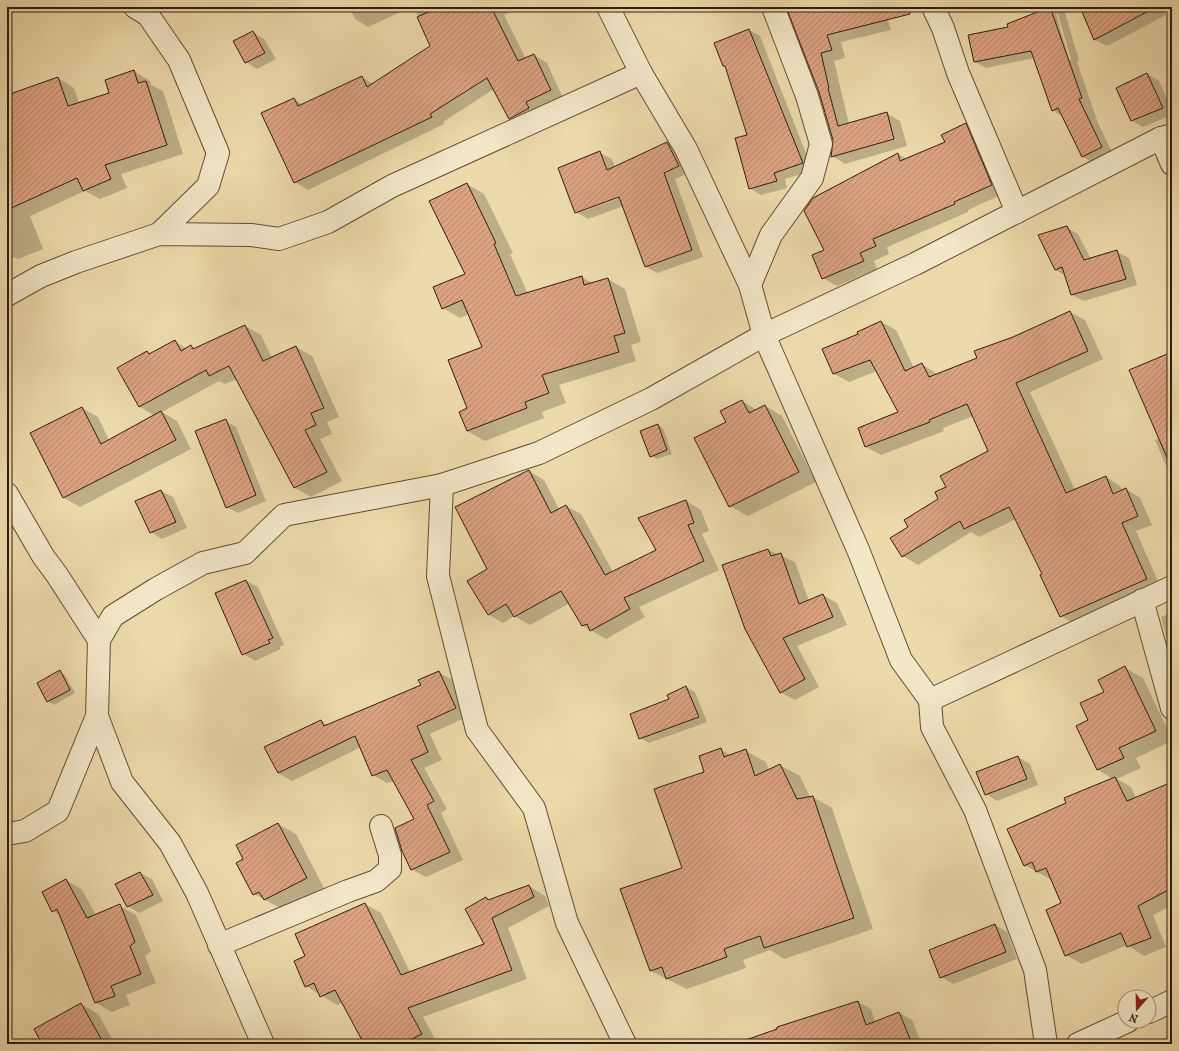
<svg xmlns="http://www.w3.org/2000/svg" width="1179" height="1051" font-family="'IM FELL French Canon',serif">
	<defs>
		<pattern id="building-hatch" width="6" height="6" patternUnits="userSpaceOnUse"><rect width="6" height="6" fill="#dca381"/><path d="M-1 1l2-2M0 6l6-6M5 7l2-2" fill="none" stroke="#b38468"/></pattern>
	</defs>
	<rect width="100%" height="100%" fill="#eddaaa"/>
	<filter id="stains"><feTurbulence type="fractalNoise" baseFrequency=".005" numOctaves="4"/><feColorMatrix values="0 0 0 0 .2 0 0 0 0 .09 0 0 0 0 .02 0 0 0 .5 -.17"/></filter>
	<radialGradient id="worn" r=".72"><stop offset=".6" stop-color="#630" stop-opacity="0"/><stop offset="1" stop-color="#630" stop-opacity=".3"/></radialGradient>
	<g fill="#0003" fill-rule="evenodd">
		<polygon points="7,7 41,7 7,13"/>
		<polygon points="349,7 411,7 368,27 355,19"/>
		<polygon points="414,7 518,7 504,15 526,59 534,55 547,63 563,98 523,126 510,118 494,89 443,122 444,124 308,190 295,182 294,99 303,105 362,77 373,84 431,46"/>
		<polygon points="787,7 884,7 891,30 841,42 845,58 834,61 849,124 886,113 900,121 907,146 845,164 832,156 834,140 820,92"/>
		<path d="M1053,7L1065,13L1079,60L1077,62L1098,123L1113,154L1093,163L1082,156L1062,116L1052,110L1034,58L986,68L975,62L1010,28L1008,24ZM1056,14H1058L1071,59H1069Z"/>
		<polygon points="1081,7 1161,7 1166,15 1107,46 1095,40"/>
		<polygon points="749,30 760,36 813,171 785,179 787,188 761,195 750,188 749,136 726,67 724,66"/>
		<polygon points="253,32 264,39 276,59 257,69 246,62"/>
		<polygon points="134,71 150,81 151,85 163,91 183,154 121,174 127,188 100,199 85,191 30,216 43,249 18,259 15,257 7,261 7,96 58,78 74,88 79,103 110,93"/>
		<polygon points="1147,74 1159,81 1172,110 1172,115 1143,127 1131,120"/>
		<polygon points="965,124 979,132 1005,193 968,210 968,212 887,247 889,254 874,261 877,269 837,286 823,278 826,251 898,154 907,159 946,142"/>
		<path d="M667,143L679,150L690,172L675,179L703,257L657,273L646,267L624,206L588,219L576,212L600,153L612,159L615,167ZM624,194L625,196L583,211V209Z"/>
		<polygon points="467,184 484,194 513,253 510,254 528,294 582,277 592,283 608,279 625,289 641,342 631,345 636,361 559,385 566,403 542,412 544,418 485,441 467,431 468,409 483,348 469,314 460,318 443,308 467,274"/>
		<polygon points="1066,227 1078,234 1091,259 1117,252 1129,258 1137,285 1084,301 1072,295 1066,276 1055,270"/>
		<polygon points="1070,312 1085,320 1103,359 1030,392 1075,490 1106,477 1120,486 1123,491 1126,489 1140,498 1152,525 1136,531 1161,588 1076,625 1061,616 1043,574 1016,519 979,537 971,532 918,565 903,556 909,527 940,499 948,487 990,452 973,416 943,428 944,431 881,455 866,447 859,428 900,412 877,371 849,382 834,374 824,349 859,335 858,333 881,322 896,330 914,368 922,364 937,374 978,358 976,353"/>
		<polygon points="245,326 261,335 272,358 296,347 312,356 339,417 327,422 332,434 320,439 342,481 311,497 295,488 237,379 225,384 219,381 162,412 177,421 191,449 80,507 64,498 31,433 82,408 98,417 109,440 155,416 140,407 118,369 147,352 152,354 175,341 187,349 191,346 196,349"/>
		<polygon points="1172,353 1172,480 1155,440 1159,438"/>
		<polygon points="742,401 757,410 765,406 782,416 816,482 748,516 730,506"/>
		<polygon points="225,421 236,427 266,501 238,513 227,507"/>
		<polygon points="658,425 663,428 672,454 657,459 651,456"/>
		<polygon points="529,471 544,480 559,509 566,506 581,514 613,572 658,550 686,501 701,510 709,531 702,534 719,570 639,607 645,617 606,639 583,626 570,603 530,625 514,616 503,623 488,614 488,569"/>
		<polygon points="161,491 173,497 187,528 162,539 151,532"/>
		<polygon points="768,550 795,562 809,601 823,595 837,603 847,625 797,646 819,687 795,700 780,692"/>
		<polygon points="246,581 258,587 284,645 279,647 281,649 255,661 243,654 216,594"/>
		<polygon points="1172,612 1172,658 1161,617"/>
		<polygon points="1125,668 1143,678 1172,739 1172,741 1136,758 1141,768 1117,779 1131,787 1136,798 1172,783 1172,905 1153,915 1166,947 1144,956 1127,945 1082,964 1066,955 1062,904 1052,880 1024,865 1068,804 1113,779 1098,770 1090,721 1105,693"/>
		<polygon points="60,672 65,675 75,693 54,705 48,701"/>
		<polygon points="438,672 453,680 469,716 430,734 442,760 424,768 447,809 441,813 463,860 426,877 411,869 416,820 394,781 387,783 373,775 361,747 292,781 278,773 321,721 328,725 422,686"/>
		<polygon points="686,687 695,692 707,722 649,743 640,738 670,700"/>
		<polygon points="721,750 731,755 746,751 766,762 769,771 780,765 800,776 810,797 813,797 832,808 873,929 784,959 770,950 743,960 746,968 687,989 651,971 683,868 705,772"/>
		<polygon points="1018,757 1030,764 1038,785 997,801 986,794"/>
		<polygon points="278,824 296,834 324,888 282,909 254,894"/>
		<polygon points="140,873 152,879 163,901 139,913 128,906"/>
		<polygon points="66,880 82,890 96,915 120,906 136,915 151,951 145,956 156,983 126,995 130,1005 112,1012 96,1003 60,915 53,911"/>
		<polygon points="529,886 545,896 549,906 508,928 527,979 423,1017 437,1043 435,1044 365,1044 342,1003 337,1005 306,986 306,957 365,904 381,913 410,972 486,945 486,898 490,901"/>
		<polygon points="995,925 1007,932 1017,959 953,984 941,977"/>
		<polygon points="858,1002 871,1009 875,1022 899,1013 912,1020 922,1044 737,1044"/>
		<polygon points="81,1004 98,1014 115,1044 43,1044"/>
	</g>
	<g fill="url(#building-hatch)" stroke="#321c0f">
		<polygon points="440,7 491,7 518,61 534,54 551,90 526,102 529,108 509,119 487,78 430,114 432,117 294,183 261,113 294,98 298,106 362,76 367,87 430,46 417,17"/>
		<polygon points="786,7 909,7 910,14 827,35 832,50 821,53 829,88 828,88 838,126 887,112 894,139 831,157 833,140 819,92"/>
		<polygon points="1050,7 1082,98 1079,99 1102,147 1082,157 1058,108 1052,111 1031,51 974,62 968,35 1008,27 1007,24"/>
		<polygon points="1080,7 1156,7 1094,40"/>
		<polygon points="749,29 803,163 774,173 777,181 749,189 735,138 747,135 725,66 723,66 714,43"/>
		<polygon points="253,31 265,53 245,63 233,41"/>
		<polygon points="134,70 138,83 146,81 167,145 105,165 111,179 83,191 77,178 7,210 7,95 58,77 68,106 109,93 105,80"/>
		<polygon points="1147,73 1163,108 1131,121 1116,88"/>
		<polygon points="966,123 992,185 954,202 955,204 873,239 876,246 860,253 864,261 822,279 812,255 824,250 804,211 813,198 898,153 900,161 945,142 941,135"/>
		<polygon points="667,142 679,166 664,173 692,250 645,267 619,197 575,213 558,168 600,151 607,170"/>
		<polygon points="467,183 496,243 494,244 516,296 582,276 584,285 608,278 625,333 614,336 619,352 542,375 549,393 525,402 527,408 467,431 459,412 467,408 448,360 482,347 462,300 442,309 433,287 465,274 429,201"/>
		<polygon points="1067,226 1084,260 1117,250 1126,279 1071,295 1062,267 1055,270 1038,235"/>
		<polygon points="1070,311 1088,351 1016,383 1066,493 1106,476 1113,494 1126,488 1138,516 1122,523 1147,579 1060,617 1040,575 1042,574 1009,507 964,529 960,521 902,557 890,538 908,527 904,520 938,499 935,492 946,487 940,476 988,451 967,404 929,420 930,422 865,447 858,428 898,412 870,360 833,374 822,349 858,334 857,332 881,321 905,371 922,363 929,377 977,358 974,351 1013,337"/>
		<polygon points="245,325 263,361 296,346 324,408 311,413 316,425 305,430 327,472 294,488 229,366 209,376 206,370 139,407 117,368 147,351 149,354 175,340 181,351 191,345 193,349"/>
		<polygon points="1172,352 1172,469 1129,370"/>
		<polygon points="742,400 749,413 765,405 799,472 729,507 694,438 726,422 720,411"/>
		<polygon points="82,407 101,444 161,411 176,440 63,498 30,433"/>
		<polygon points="226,419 256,495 226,508 195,431"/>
		<polygon points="658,424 667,450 650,457 640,431"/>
		<polygon points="529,470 551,513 566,505 605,575 656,550 638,518 686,500 694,523 688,525 704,561 624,598 630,609 590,631 587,624 582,626 561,591 514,617 506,604 488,615 467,581 487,569 455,507"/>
		<polygon points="161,490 176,522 150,533 135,501"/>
		<polygon points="768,549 771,556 781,553 799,604 823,594 833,617 783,638 805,679 780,693 745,629 722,565"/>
		<polygon points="246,580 273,638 268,640 270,643 242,655 215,593"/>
		<polygon points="1125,666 1156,731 1119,748 1124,758 1097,770 1076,726 1088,720 1080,703 1104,692 1098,680"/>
		<polygon points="60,670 70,690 47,702 37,683"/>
		<polygon points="439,671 456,708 417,726 428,752 411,760 434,801 427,805 450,852 411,870 402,851 395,828 414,819 387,770 372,776 355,736 278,773 264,747 321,720 324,726 421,685 418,680"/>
		<polygon points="686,686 699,717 639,739 630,714 669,699 667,695"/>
		<polygon points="721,748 724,757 746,749 755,776 780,764 797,799 813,796 854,918 764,948 760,936 724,949 727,957 666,979 662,967 650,971 620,889 682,868 654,789 704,772 699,756"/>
		<polygon points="1018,756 1027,779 985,795 976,772"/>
		<polygon points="1115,777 1127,801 1172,782 1172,888 1138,906 1151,938 1127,947 1121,933 1065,956 1046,910 1061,903 1046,868 1036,872 1032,862 1024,866 1007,829 1066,803 1064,798"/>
		<polygon points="278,823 307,878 264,900 259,892 253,895 236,863 243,859 236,845"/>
		<polygon points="140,872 153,895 127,907 115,884"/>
		<polygon points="66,879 87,918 120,904 135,942 130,946 141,974 111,986 115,996 95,1003 57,909 52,912 42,892"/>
		<polygon points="529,885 534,897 492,918 512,970 408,1008 422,1034 402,1044 364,1044 335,990 320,997 314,983 305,987 294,961 305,956 295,934 365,903 401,975 484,944 465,909 486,897 488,900"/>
		<polygon points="995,924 1006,952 940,978 929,950"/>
		<polygon points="858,1001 866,1025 899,1012 912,1044 744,1044 743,1041 777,1029 777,1027"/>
		<polygon points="81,1003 104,1044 42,1044 34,1029"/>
	</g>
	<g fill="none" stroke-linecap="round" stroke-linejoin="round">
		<g stroke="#614c36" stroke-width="24">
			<g id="street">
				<polyline points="135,7 148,15 179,60 218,153 208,186 159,234"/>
				<polyline points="608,7 641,73 686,149 750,285 764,335 859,552 901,660 930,700 932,727 975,810 1035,970 1046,1044"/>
				<polyline points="933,7 943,28 958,73 1017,212"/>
				<polyline points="1161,138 1172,164"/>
				<polyline points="750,285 771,235 812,178 821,144 807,96 773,7"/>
				<polyline points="7,295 41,276 76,262 159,234 251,235 279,239 328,222 392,186 641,73"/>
				<polyline points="442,485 438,576 477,730 534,808 567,923 625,1044"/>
				<polyline points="7,494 43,556 57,575 99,640"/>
				<polyline points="1142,600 1172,708"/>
				<polyline points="930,700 1172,587"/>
				<polyline points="97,716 122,782 170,843 197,893 263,1044"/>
				<polyline points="7,834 25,831 58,811 97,716 99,640 113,616 156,589 203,563 245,553 284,515 442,485 539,453 651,399 764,335 915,264 1161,138 1172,135"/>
				<polyline points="219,945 348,891 376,881 390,869 390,855 381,826"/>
				<polyline points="1149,1012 1172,1001"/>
				<polyline points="1078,1044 1128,1021"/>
			</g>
		</g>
		<use href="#street" stroke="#f3e7c8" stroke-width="22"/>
	</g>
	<rect width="1179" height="1051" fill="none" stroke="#eddaaa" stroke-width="24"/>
	<rect x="8" y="8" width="1163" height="1035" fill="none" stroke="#321c0f" stroke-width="2"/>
	<rect x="12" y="12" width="1155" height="1027" fill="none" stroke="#321c0f"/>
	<g transform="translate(1137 1009) rotate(200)"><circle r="19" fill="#f3e7c8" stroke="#a6967e"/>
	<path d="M0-3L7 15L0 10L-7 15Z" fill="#8f2418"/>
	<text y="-6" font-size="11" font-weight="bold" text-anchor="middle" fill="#321c0f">N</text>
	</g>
	<rect width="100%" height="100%" filter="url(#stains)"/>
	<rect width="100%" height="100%" fill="url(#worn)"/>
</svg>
